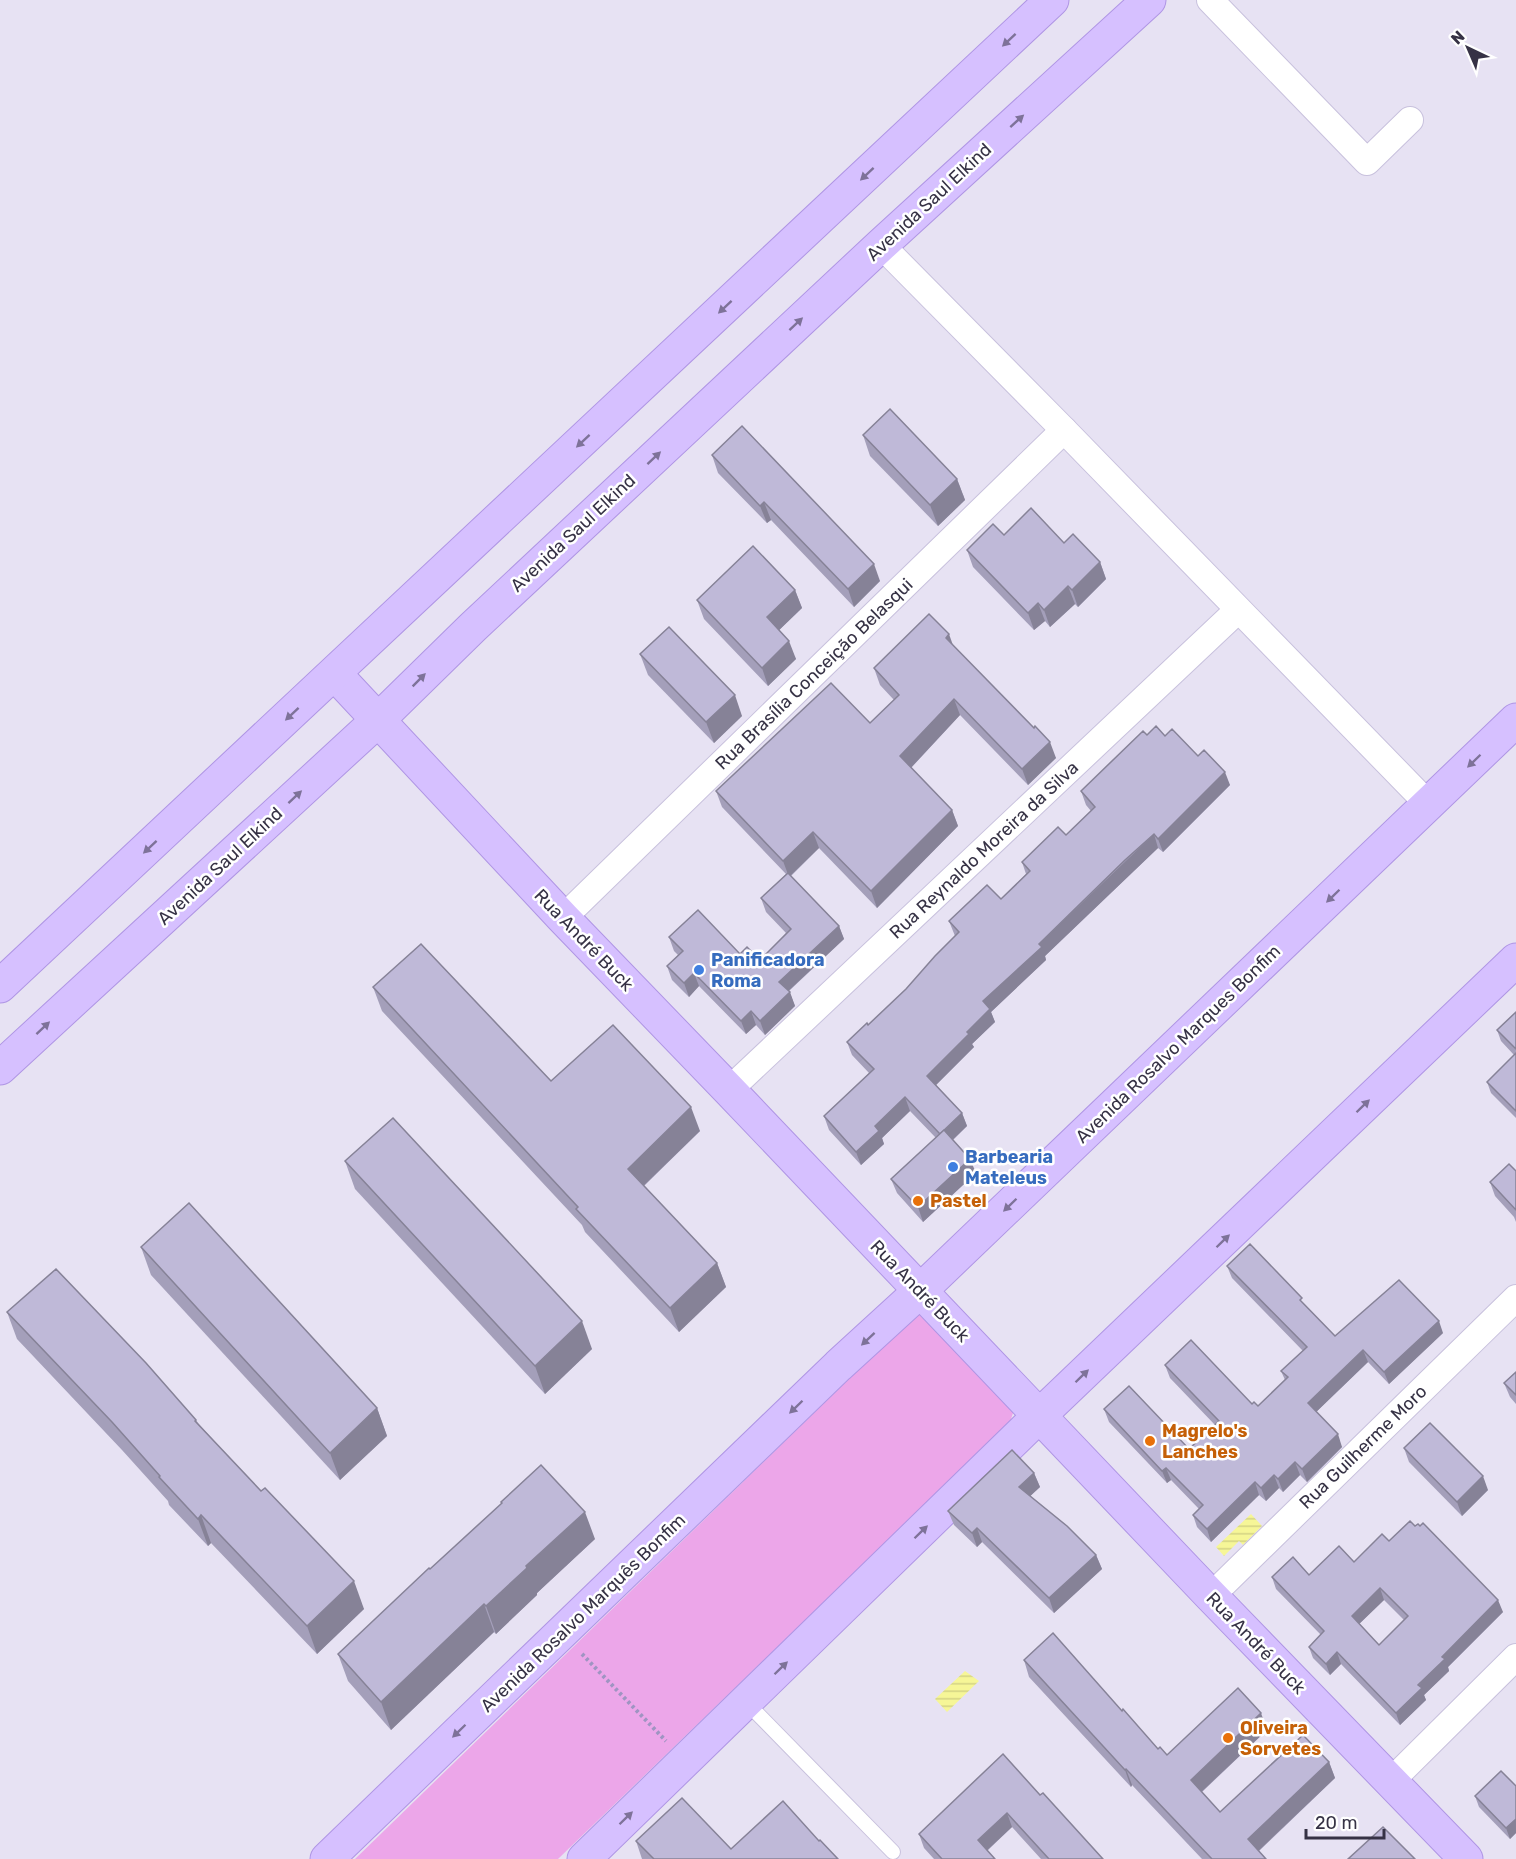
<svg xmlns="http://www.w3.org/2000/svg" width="1516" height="1859" font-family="Rubik,sans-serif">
	<defs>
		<pattern id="water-rules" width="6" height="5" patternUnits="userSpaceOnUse" patternTransform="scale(1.5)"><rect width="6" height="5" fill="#f6f697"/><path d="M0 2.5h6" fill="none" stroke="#d4d384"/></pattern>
	</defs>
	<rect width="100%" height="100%" fill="#e7e2f3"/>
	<polygon fill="#eca6e9" points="918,1312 1014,1410 1010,1422 558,1859 355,1859"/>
	<g fill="url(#water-rules)">
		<polygon points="1251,1514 1262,1526 1243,1545 1239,1541 1224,1556 1216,1547"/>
		<polygon points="965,1671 979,1681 947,1712 935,1699"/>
	</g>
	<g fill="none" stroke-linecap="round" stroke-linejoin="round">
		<g stroke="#c8c1dd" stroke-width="16">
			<polyline id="lane" points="746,1702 893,1852"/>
		</g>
		<g stroke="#c8c1dd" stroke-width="28">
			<g id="street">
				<polyline points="1210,0 1367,162 1410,120"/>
				<polyline points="881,245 1064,430 1428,804"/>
				<polyline points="563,918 1064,430"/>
				<polyline points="729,1090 1238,610"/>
				<polyline points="1211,1596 1516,1298"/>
				<polyline points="1391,1781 1516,1657"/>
			</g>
		</g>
		<g stroke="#af95e4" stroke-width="35">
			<g id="secondary">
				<polyline points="335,674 563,918 729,1090 1211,1596 1466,1859"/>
				<polyline points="0,986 1052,0"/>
				<polyline points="0,1068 377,721 473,627 881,245 1149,0"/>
				<polyline points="327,1859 838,1366 920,1291 1516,720"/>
				<polyline points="584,1859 1039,1416 1516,960"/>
			</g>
		</g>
		<polyline stroke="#9f94c2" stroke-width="4" stroke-dasharray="3 3" stroke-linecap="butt" points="582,1654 666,1741"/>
		<use href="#lane" stroke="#fff" stroke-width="14"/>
		<use href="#street" stroke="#fff" stroke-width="26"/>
		<use href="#secondary" stroke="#d6c0ff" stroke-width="33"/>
	</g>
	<g fill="#a49fba" fill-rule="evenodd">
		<polygon points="863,435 957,479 965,500 938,526 870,456"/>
		<polygon points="712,455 880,581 854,607 771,520 767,523 718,473"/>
		<polygon points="1004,535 1064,543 1100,562 1106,579 1078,607 1075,604 1050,627 1045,621 1034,630 973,567 967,550"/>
		<polygon points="795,590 802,608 779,630 796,659 768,686 704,619 697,600"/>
		<polygon points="953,645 1056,758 1028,785 960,715 911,768 952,810 958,826 877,908 819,848 791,876 839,926 844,939 789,991 795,1006 765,1035 756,1025 746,1034 699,986 689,997 672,980 667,966 678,955 674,951 669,937 740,954 760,960 786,933 766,912 761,898 786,874 722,807 716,791 870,723 894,700 880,685 874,668"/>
		<polygon points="640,654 742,716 714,743 648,675"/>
		<polygon points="1147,735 1165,736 1198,756 1230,785 1163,852 1158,848 1045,956 1046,960 991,1012 995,1022 972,1044 974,1047 936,1085 962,1113 967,1126 953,1140 976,1173 923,1222 897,1193 891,1179 936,1138 910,1111 882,1138 884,1144 861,1165 829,1130 824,1116 869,1073 852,1055 847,1042 868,1025 906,989 955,936 949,921 1001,899 1026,874 1022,862 1066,835 1091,811 1086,805 1081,791"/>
		<polygon points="373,987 551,1081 700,1131 644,1186 717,1263 726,1287 679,1332 585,1232 582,1225 382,1011"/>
		<polygon points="1516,1012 1516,1118 1491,1093 1487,1082 1514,1055 1501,1041 1497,1030"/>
		<polygon points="345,1161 592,1349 545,1394 355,1189"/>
		<polygon points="1516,1171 1516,1222 1514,1217 1495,1196 1490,1182"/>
		<polygon points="141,1247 377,1408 387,1436 340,1480 151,1275"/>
		<polygon points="1227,1266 1305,1305 1335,1336 1443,1333 1389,1384 1368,1362 1316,1412 1342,1447 1307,1482 1300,1475 1283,1492 1279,1488 1266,1501 1259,1495 1211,1542 1197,1527 1193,1515 1199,1509 1171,1480 1167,1483 1109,1422 1104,1409 1189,1449 1215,1425 1170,1378 1165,1365 1258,1406 1285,1380 1281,1371 1303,1351 1232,1278"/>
		<polygon points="7,1312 196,1420 198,1423 364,1609 317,1654 211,1543 208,1546 169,1505 168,1501 122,1450 17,1339"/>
		<polygon points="1516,1372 1516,1404 1510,1397 1504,1383"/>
		<polygon points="1404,1448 1488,1490 1462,1516 1409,1462"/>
		<polygon points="1034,1473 1040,1487 1030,1496 1096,1555 1102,1569 1054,1613 982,1542 977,1547 954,1525 948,1511"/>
		<polygon points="501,1502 595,1539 537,1593 537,1595 496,1634 494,1632 391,1730 348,1681 338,1654 501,1504"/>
		<path d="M1389,1541L1503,1612L1448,1667L1449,1671L1424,1695L1426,1700L1400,1725L1341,1664L1330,1675L1313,1658L1309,1647L1321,1635L1276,1589L1272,1577L1309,1575L1354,1562ZM1384,1600L1404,1620L1379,1645L1359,1624Z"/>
		<polygon points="1024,1660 1122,1711 1158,1749 1167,1755 1267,1730 1202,1792 1220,1812 1329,1762 1335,1778 1259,1851 1266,1859 1202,1859 1132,1785 1131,1787 1029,1677"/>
		<polygon points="1516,1786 1516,1833 1510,1839 1479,1807 1475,1796"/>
		<polygon points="1040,1795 1103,1859 1041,1859 1012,1827 987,1851 995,1859 934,1859 924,1848 919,1834"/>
		<polygon points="636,1841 731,1849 819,1841 838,1859 642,1859"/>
	</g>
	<g fill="#868297">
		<polygon points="957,479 965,500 938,526 930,505"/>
		<polygon points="764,502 771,520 767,523 760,506"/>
		<polygon points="1100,562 1106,579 1078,607 1072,590"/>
		<polygon points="874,564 880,581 854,607 848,589"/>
		<polygon points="1068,586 1075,604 1050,627 1044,610"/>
		<polygon points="795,590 802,608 773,636 767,617"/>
		<polygon points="1038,603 1045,621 1034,630 1028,613"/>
		<polygon points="949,634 955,651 946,638"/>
		<polygon points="789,641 796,659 768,686 762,668"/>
		<polygon points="735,695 742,716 714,743 706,722"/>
		<polygon points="954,699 960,715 906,773 900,756"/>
		<polygon points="1050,742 1056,758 1028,785 1022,769"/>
		<polygon points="1225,772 1230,785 1163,852 1158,839"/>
		<polygon points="952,810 958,826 877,908 871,891"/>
		<polygon points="813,832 819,848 789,877 783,861"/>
		<polygon points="1154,834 1158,848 1045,956 1046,960 991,1012 995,1022 972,1044 974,1047 931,1090 927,1076 967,1032 983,1001 1039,944"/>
		<polygon points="839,926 844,939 784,995 779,982"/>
		<polygon points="694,973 699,986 689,997 684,983"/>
		<polygon points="790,992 795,1006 765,1035 760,1021"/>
		<polygon points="751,1011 756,1025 746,1034 741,1021"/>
		<polygon points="905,1097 910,1111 882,1138 884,1144 861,1165 856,1152 875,1126"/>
		<polygon points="691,1107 700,1131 636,1193 628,1169"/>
		<polygon points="962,1113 967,1126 945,1147 940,1134"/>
		<polygon points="970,1159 976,1173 923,1222 918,1207"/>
		<polygon points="717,1263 726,1287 679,1332 670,1308"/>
		<polygon points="582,1321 592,1349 545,1394 535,1366"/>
		<polygon points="1439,1321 1443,1333 1389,1384 1384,1372"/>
		<polygon points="1363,1350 1368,1362 1312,1416 1308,1403"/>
		<polygon points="377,1408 387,1436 340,1480 330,1453"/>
		<polygon points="1338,1434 1342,1447 1307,1482 1302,1469"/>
		<polygon points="1295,1462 1300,1475 1283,1492 1278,1479"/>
		<polygon points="1166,1468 1171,1480 1167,1483 1162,1471"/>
		<polygon points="1034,1473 1040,1487 1025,1501 1019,1487"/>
		<polygon points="1274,1475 1279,1488 1266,1501 1261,1488"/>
		<polygon points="1483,1476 1488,1490 1462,1516 1457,1502"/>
		<polygon points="1255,1482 1259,1495 1211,1542 1207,1529"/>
		<polygon points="585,1512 595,1539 537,1593 537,1595 496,1634 486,1606 526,1566"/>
		<polygon points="201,1515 211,1543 208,1546 198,1519"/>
		<polygon points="977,1528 982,1542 977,1547 972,1533"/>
		<polygon points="1096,1555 1102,1569 1054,1613 1049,1598"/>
		<polygon points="354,1581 364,1609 317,1654 307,1626"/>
		<polygon points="1380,1588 1384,1600 1356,1627 1352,1616"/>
		<polygon points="1498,1600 1503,1612 1448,1667 1449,1671 1424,1695 1426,1700 1400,1725 1396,1713 1442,1657"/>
		<polygon points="484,1604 494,1632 391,1730 381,1702"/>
		<polygon points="1337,1652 1341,1664 1330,1675 1326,1664"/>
		<polygon points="1261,1713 1267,1730 1197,1796 1191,1780"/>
		<polygon points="1329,1762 1335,1778 1254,1855 1248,1839"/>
		<polygon points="1126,1769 1132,1785 1131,1787 1125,1770"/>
		<polygon points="1007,1813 1012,1827 983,1854 978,1840"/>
		<polygon points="1516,1819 1516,1833 1510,1839 1506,1828"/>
	</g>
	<g fill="#bfb9d8" stroke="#868297" stroke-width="1.5" fill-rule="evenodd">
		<polygon points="890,409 957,479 930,505 863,435"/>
		<polygon points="742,426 874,564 848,589 764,502 760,506 712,455"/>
		<polygon points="1031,508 1064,543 1073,534 1100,562 1072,590 1068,586 1044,610 1038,603 1028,613 967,550 993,524 1004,535"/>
		<polygon points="753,546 795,590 767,617 789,641 762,668 697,600"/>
		<polygon points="929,614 949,634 946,638 1034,728 1035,726 1050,742 1022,769 954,699 900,756 952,810 871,891 813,832 783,861 716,791 831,683 870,723 899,695 874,668"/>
		<polygon points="669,627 735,695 706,722 640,654"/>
		<polygon points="1156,726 1165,736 1172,729 1198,756 1204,750 1225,772 1158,839 1154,834 1125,860 1039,944 1042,947 983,1001 990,1009 967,1032 969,1034 927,1076 962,1113 940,1134 905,1097 875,1126 879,1131 856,1152 824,1116 874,1069 847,1042 867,1023 868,1025 906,989 935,956 959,932 949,921 987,885 1001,899 1030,871 1022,862 1058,827 1066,835 1095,807 1081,791 1143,731 1147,735"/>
		<polygon points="788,873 839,926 779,982 790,992 760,1021 751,1011 741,1021 694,973 684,983 667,966 683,951 669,937 698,910 740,954 747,947 760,960 791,929 761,898"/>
		<polygon points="421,944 551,1081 613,1025 691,1107 628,1169 717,1263 670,1308 576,1209 578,1207 373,987"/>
		<polygon points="1516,1012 1516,1049 1497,1030"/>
		<polygon points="1516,1053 1516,1111 1487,1082"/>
		<polygon points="393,1118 582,1321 535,1366 345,1161"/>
		<polygon points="944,1130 970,1159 918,1207 891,1179"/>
		<polygon points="1509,1164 1516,1171 1516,1210 1490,1182"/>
		<polygon points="189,1203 377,1408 330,1453 141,1247"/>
		<polygon points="1250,1244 1302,1298 1300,1300 1335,1336 1399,1280 1439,1321 1384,1372 1363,1350 1308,1403 1338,1434 1302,1469 1295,1462 1278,1479 1274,1475 1261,1488 1255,1482 1207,1529 1193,1515 1203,1505 1166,1468 1162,1471 1104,1409 1129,1386 1189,1449 1219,1421 1165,1365 1191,1340 1252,1404 1254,1402 1258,1406 1288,1377 1281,1371 1307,1347 1227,1266"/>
		<polygon points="56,1269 146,1363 196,1420 195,1421 261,1491 265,1488 354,1581 307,1626 201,1515 198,1519 159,1477 160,1476 112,1422 7,1312"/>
		<polygon points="1516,1372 1516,1395 1504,1383"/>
		<polygon points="1430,1423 1483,1476 1457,1502 1404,1448"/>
		<polygon points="1012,1450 1034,1473 1019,1487 1067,1526 1096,1555 1049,1598 977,1528 972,1533 948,1511"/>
		<polygon points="541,1465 585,1512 526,1566 527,1568 486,1606 484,1604 381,1702 338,1654 429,1568 430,1569 502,1503 501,1502"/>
		<path d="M1410,1521L1415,1526L1418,1524L1420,1526L1423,1523L1498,1600L1442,1657L1445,1659L1418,1685L1422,1688L1396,1713L1337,1652L1326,1664L1309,1647L1324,1631L1272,1577L1293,1557L1309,1575L1339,1546L1354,1562L1382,1534L1389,1541ZM1380,1588L1408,1616L1379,1645L1352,1616Z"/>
		<polygon points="1053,1633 1122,1711 1123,1709 1158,1749 1160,1747 1167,1755 1238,1688 1261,1713 1191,1780 1220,1812 1303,1735 1329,1762 1248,1839 1266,1859 1212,1859 1126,1769 1125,1770 1024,1660"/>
		<polygon points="1003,1754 1040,1795 1043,1793 1103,1859 1049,1859 1007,1813 978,1840 995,1859 942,1859 919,1834"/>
		<polygon points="1501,1771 1516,1786 1516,1819 1506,1828 1475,1796"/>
		<polygon points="682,1798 731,1849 783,1801 819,1841 820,1840 838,1859 654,1859 636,1841"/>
		<polygon points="1383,1827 1415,1859 1348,1859"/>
	</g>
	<defs><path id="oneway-solid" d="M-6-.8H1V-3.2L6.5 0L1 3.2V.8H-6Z" transform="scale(1.5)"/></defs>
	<g fill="#7e7299">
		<use href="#oneway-solid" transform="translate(1009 40) rotate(137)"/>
		<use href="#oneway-solid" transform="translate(1017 121) rotate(-42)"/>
		<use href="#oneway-solid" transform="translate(867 174) rotate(137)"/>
		<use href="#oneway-solid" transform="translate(725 307) rotate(137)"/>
		<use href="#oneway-solid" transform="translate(796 324) rotate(-43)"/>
		<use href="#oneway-solid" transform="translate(583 441) rotate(137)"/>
		<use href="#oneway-solid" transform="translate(654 458) rotate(-43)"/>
		<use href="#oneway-solid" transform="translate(419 680) rotate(-45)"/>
		<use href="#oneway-solid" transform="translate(292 714) rotate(137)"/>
		<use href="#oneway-solid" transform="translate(1474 761) rotate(136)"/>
		<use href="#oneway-solid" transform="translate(295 797) rotate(-43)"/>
		<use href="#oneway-solid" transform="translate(150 847) rotate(137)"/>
		<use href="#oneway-solid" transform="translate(1333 896) rotate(136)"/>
		<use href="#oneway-solid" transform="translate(43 1028) rotate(-43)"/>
		<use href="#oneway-solid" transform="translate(1363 1106) rotate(-44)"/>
		<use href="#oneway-solid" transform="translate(1010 1205) rotate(136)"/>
		<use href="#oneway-solid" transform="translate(1223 1241) rotate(-44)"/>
		<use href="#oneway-solid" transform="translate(868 1339) rotate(137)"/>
		<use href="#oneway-solid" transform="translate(1082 1376) rotate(-44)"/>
		<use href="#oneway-solid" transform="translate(796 1407) rotate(136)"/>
		<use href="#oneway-solid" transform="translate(921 1532) rotate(-44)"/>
		<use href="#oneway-solid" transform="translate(781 1668) rotate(-44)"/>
		<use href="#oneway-solid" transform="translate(459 1731) rotate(136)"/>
		<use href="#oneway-solid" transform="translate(626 1818) rotate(-44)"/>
	</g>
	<g fill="#3f7fe0" stroke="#fff" stroke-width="2">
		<circle cx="699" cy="970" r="6"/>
		<circle cx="953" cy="1167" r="6"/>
	</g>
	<g fill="#e8710a" stroke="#fff" stroke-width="2">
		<circle cx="918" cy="1201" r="6"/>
		<circle cx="1150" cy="1441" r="6"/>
		<circle cx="1228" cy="1738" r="6"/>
	</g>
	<g text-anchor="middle" stroke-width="5" stroke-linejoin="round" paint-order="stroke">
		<g font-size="18" fill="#363245" stroke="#fff">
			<text transform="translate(929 202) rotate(-43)" y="6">Avenida Saul Elkind</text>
			<text transform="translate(573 533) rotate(-43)" y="6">Avenida Saul Elkind</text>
			<text transform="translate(814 674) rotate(-44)" y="6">Rua Brasília Conceição Belasqui</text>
			<text transform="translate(984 850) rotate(-43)" y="6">Rua Reynaldo Moreira da Silva</text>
			<text transform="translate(220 866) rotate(-43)" y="6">Avenida Saul Elkind</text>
			<text transform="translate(584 940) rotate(46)" y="6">Rua André Buck</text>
			<text transform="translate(1178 1044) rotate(-44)" y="6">Avenida Rosalvo Marques Bonfim</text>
			<text transform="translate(920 1291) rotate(46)" y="6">Rua André Buck</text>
			<text transform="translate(1363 1447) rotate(-44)" y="6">Rua Guilherme Moro</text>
			<text transform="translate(583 1613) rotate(-44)" y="6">Avenida Rosalvo Marquês Bonfim</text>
			<text transform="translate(1256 1643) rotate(46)" y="6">Rua André Buck</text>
		</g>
		<g font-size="18" font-weight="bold" fill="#366cbe" stroke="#fff" text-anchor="start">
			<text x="711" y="966">Panificadora<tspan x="711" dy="21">Roma</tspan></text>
			<text x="965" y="1163">Barbearia<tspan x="965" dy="21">Mateleus</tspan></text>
		</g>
		<g font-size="18" font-weight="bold" fill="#c56008" stroke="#fff" text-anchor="start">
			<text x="930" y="1207">Pastel</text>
			<text x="1162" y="1437">Magrelo's<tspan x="1162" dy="21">Lanches</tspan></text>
			<text x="1240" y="1734">Oliveira<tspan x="1240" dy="21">Sorvetes</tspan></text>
		</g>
	</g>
	<g transform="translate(1468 48) rotate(316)" stroke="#ffffff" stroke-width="4.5" paint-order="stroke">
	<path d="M0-4.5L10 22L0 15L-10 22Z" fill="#363245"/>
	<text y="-9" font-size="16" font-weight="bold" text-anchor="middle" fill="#363245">N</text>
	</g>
	<path d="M1306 1829v9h78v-9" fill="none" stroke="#363245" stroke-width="3"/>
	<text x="1315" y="1829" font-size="18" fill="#363245" stroke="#ffffff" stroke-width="4.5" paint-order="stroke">20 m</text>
</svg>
